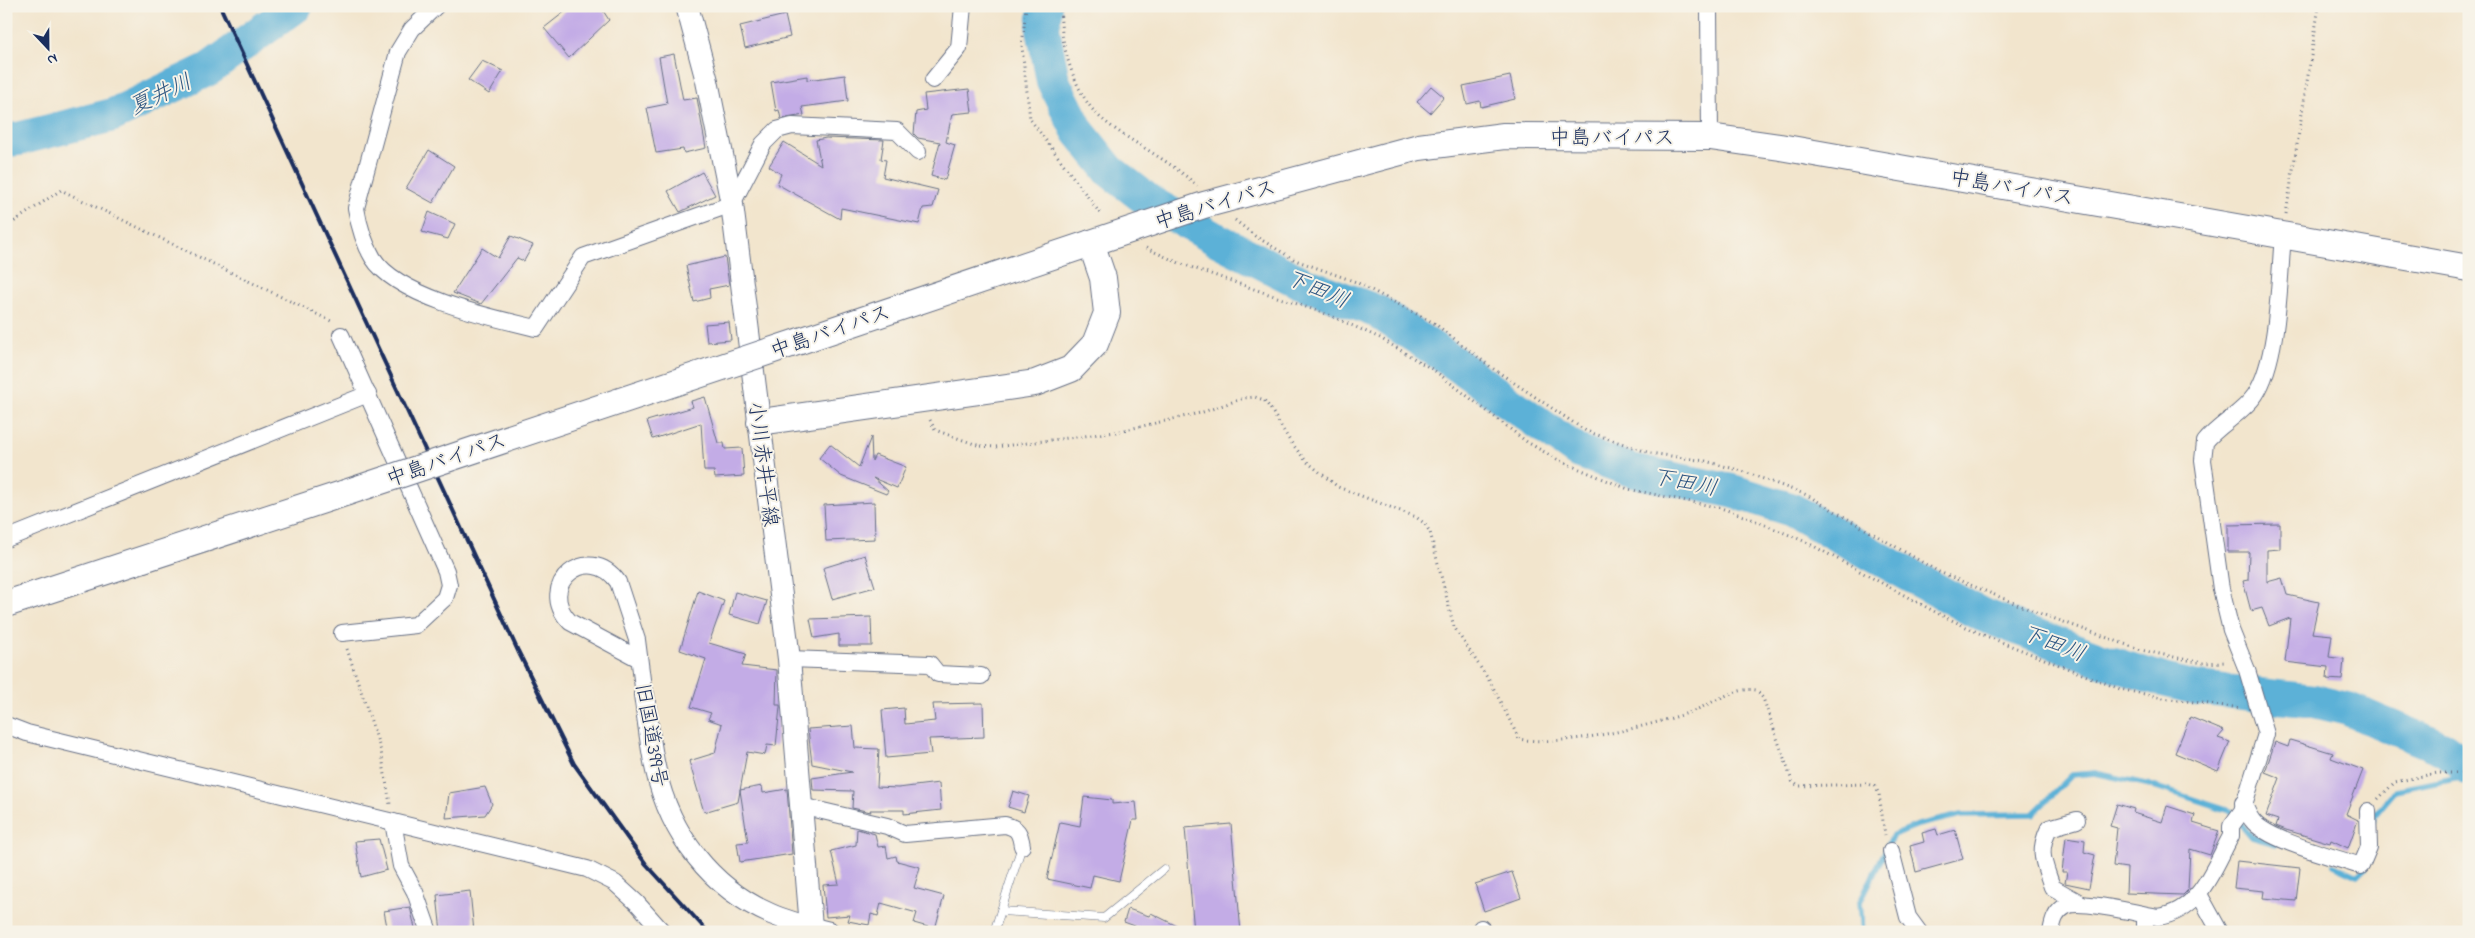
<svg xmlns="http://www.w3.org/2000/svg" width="2475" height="938" font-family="'Indie Flower','Klee One',sans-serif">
	<rect width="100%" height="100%" fill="#f7f3e8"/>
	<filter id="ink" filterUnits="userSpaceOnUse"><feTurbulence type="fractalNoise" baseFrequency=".02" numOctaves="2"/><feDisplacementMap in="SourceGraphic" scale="10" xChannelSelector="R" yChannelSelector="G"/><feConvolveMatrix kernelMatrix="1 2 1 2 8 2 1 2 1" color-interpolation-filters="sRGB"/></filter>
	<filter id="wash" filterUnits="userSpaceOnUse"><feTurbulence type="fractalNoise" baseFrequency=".0096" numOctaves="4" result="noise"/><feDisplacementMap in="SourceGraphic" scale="20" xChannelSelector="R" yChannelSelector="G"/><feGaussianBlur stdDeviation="1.12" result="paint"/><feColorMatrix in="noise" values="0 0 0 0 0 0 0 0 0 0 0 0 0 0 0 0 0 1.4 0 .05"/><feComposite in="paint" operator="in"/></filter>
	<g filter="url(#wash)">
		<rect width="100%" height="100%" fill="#f2e5cd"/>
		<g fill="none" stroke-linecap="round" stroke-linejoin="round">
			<g stroke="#5bb1d7" stroke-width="5.5">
				<polyline points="2374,819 2375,815 2396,790 2464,776 2469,770"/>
				<polyline points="2334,865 2358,876 2365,869"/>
				<polyline points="1863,932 1860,902 1893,835 1918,825 1961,815 2033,814 2072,775 2095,773 2150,785 2230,811 2252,837 2276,844"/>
			</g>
			<g stroke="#5bb1d7" stroke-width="34">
				<polyline points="1045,6 1043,29 1053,81 1078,131 1110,171 1150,202 1214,238 1300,282 1378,312 1449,359 1577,451 1634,471 1732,491 1790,509 1980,614 2104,661 2163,680 2197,688 2314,701 2348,709 2444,749 2469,768"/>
				<polyline points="6,140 18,139 113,115 209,69 296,6"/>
			</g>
		</g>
		<g id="blocks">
			<g fill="#c3ace6">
				<polygon points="572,6 600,6 609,20 569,58 544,28"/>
				<polygon points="785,15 790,37 745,48 740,26"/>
				<polygon points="674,54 683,100 697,98 706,148 684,153 683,149 656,153 647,108 667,104 659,57"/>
				<polygon points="482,61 503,71 489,94 468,80"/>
				<polygon points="845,75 848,101 802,107 804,115 781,119 779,110 776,111 771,82 807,76 807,80"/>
				<polygon points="1510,76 1515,99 1481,107 1480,101 1467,104 1463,86"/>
				<polygon points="1431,86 1444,97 1430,113 1417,102"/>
				<polygon points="969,89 972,112 952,114 946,142 955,145 945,180 931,176 940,142 918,138 914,134 916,112 926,110 924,94"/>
				<polygon points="826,138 884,140 881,159 886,160 883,177 938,190 933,207 923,208 919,224 841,208 840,219 777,184 781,174 769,166 784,142 821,165 816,140"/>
				<polygon points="429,150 454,166 433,203 406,188"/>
				<polygon points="702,172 715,195 680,212 668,191"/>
				<polygon points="429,212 455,224 448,239 422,232"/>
				<polygon points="511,236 533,245 524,261 517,258 481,304 453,293 482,248 498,258"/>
				<polygon points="725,257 729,285 709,289 710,298 694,302 686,266"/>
				<polygon points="729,322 731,340 707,342 705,324"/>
				<polygon points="705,397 718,443 724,443 725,449 742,448 744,476 715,478 714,471 704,471 701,423 653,439 647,421 693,407 691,401"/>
				<polygon points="871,437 872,461 875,455 906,467 897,488 873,478 888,491 886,494 841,476 819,458 830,444 859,467"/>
				<polygon points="874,502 875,539 826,541 824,505"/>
				<polygon points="2280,524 2280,549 2267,550 2267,582 2282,578 2287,595 2319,602 2312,633 2332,635 2329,657 2344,659 2342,680 2327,679 2328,667 2285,662 2290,618 2269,626 2262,608 2251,611 2243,581 2248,580 2249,552 2228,552 2228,525"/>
				<polygon points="865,555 875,587 832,599 823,568"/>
				<polygon points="698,591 724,601 709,643 746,654 742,666 777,670 776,705 780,705 780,707 776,746 767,745 765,755 747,752 738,802 704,812 689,761 715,753 722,724 708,719 711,713 691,707 706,659 680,650"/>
				<polygon points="735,592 767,601 760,624 729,615"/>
				<polygon points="871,617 872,646 839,646 839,634 814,638 810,619"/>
				<polygon points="983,703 984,737 929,739 931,754 886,758 882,710 904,708 905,724 935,721 933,704"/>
				<polygon points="2190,717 2224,731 2218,738 2230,742 2218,771 2175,753"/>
				<polygon points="853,726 855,748 879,749 877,787 898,788 939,783 941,810 904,814 904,810 870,810 871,812 852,808 853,791 813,790 812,778 852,772 812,764 808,729"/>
				<polygon points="2290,740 2333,753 2331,758 2363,770 2346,814 2358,820 2348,848 2331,840 2330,843 2286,830 2276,826 2278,820 2266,816 2280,778 2265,772 2275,742 2288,747"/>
				<polygon points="762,786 763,793 787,789 792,854 740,862 737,843 748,842 740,790"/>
				<polygon points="485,787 492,804 485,815 446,818 449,793"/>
				<polygon points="1013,791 1029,796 1024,812 1008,807"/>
				<polygon points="1084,797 1112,800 1112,804 1136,802 1138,820 1133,820 1119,881 1093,875 1090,888 1047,879 1060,822 1080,826"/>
				<polygon points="2117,804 2134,809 2133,813 2162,822 2167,806 2195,815 2193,823 2219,831 2210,855 2190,849 2188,890 2183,895 2126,893 2127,868 2113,866 2117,828 2110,826"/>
				<polygon points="1231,824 1241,932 1194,932 1185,828"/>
				<polygon points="857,829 875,834 878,847 886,846 888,858 896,856 897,861 920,867 914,888 944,896 935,929 914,923 917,913 881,903 878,916 871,914 869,925 848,921 850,915 826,917 823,885 839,884 831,851 856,845"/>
				<polygon points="1936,829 1938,835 1955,830 1963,859 1916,872 1910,846 1924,842 1922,833"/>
				<polygon points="2066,837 2085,840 2084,852 2095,855 2089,888 2065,883 2067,872 2062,872"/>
				<polygon points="379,839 387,870 361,877 355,841"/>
				<polygon points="2237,861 2300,868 2296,901 2263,898 2264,891 2234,888"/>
				<polygon points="1512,872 1521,898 1484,911 1475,884"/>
				<polygon points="470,891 474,932 441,932 437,895"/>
				<polygon points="410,907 416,932 388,932 384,911"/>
				<polygon points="1128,909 1149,916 1151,913 1177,926 1175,932 1141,932 1143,929 1124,922"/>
			</g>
		</g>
	</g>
	<g filter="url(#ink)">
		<use href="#blocks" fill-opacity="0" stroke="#666f85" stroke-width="1"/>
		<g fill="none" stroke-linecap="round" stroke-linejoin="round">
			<g stroke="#666f85" stroke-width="9">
				<g id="service">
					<polyline points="1001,911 1104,918 1164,869"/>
					<polyline points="994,932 1022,846"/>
				</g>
			</g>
			<g stroke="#666f85" stroke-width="18">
				<g id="minor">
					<path d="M436,6L412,29L398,52L356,208C359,226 364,243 373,258C397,297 493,318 536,328L583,257L732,204L763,144L777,130L792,126L897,131L918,152"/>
					<polyline points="1709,6 1710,137"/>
					<polyline points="933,80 959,48 963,6"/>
					<polyline points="341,335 446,571 449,585 445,598 416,625 342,633"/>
					<polyline points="6,539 368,394"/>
					<path d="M639,659L570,622C534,585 589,541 618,582L637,640L644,695"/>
					<polyline points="789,659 930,664 938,674 981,676"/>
					<polyline points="6,725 27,733 587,869 615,883 637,903 663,932"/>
					<path d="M2243,803C2246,808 2248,815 2252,820C2266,840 2337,858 2361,866L2369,847L2368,811"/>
					<path d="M801,806L887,826L905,834L1005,825C1018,828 1020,833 1022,846"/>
					<path d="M2077,820L2049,828C2037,853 2044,862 2052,887L2082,904"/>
					<polyline points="393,822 401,866 415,892 429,932"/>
					<polyline points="1891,851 1908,917 1919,932"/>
					<polyline points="2199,894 2220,932"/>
					<polyline points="2145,915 2145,932"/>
					<polyline points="1481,928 1482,932"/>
					<path d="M2051,932C2053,921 2055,912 2066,906C2080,899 2140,914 2158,917C2200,911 2213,869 2231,836V826L2242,811L2266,734L2247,670L2231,630L2221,589L2203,460L2205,442C2219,424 2242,414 2255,395C2279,359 2279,279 2283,235"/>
				</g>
			</g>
			<g stroke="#666f85" stroke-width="22">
				<path id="tertiary" d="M644,695C648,720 650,746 656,771C670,834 711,888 771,914C789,922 810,927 829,932"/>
			</g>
			<g stroke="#666f85" stroke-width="24">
				<polyline id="secondary" points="687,6 707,81 732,204 789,659 811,927"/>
			</g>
			<g stroke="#666f85" stroke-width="28">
				<g id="trunk">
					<polyline points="800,341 1204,205 1419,147 1504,136 1710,137 1780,147 2469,268"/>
					<polyline points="760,422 1035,383 1071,369 1095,344 1107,313 1103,278 1091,243"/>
					<polyline points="6,604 345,493"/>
				</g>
			</g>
			<g stroke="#666f85" stroke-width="3" stroke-dasharray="1 4" stroke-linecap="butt">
				<polyline points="1026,6 1022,47 1030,119 1102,216"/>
				<path d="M1061,6C1058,40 1075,97 1102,119C1131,143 1169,159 1197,186"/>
				<polyline points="2286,214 2319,6"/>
				<polyline points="1235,220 1255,236 1295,260 1356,282 1434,323 1492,368 1586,431 1650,453 1705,461 1742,471 1807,495 1939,572 2036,612 2141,650 2202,663 2226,662"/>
				<polyline points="6,227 61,190 331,321"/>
				<polyline points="1146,248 1179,263 1329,315 1380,338 1435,371 1527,442 1560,461 1628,489 1721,508 1749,518 1806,542 1939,614 1981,634 2120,689 2163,698 2241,708"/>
				<path d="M930,420L935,430L980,446L995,447L1116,432L1200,413L1244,398L1255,397L1264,400L1270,408L1290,441L1306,461L1338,487L1416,517L1424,523L1430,532L1454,627L1492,685L1519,739C1563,747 1641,728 1685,714C1706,708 1734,686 1756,690L1763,698L1792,781L1798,786L1868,784L1875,786L1879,794L1885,835"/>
				<polyline points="347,649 381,751 390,804"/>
				<polyline points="2378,799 2395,782 2437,773 2469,773"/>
			</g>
			<use href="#service" stroke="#fff" stroke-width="8"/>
			<use href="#minor" stroke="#fff" stroke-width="16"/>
			<use href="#tertiary" stroke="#fff" stroke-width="20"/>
			<use href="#secondary" stroke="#fff" stroke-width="22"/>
			<use href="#trunk" stroke="#fff" stroke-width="26"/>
			<polyline stroke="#1b2f5e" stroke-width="4" points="220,6 518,651 574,764 646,864 708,932"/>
			<g stroke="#666f85" stroke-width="28" stroke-linecap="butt">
				<polyline id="trunk-bridge" points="345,493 800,341"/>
			</g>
			<use href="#trunk-bridge" stroke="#fff" stroke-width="26"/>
		</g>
	</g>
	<g text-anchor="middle" stroke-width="4" stroke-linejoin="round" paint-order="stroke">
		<g font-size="21" fill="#1b2f5e" stroke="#f7f3e8">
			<text x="1612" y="144">中島バイパス</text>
			<text transform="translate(2012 187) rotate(10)" y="7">中島バイパス</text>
			<text transform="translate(1215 204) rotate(-17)" y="7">中島バイパス</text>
			<text transform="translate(830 331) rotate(-19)" y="7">中島バイパス</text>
			<text transform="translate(446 459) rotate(-19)" y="7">中島バイパス</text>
			<text transform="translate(764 464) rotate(83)" y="7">小川赤井平線</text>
			<text transform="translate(652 735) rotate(80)" y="7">旧国道399号</text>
		</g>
		<g font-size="22" font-style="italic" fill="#2e5682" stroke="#f7f3e8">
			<text transform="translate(160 93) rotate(-25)" y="8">夏井川</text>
			<text transform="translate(1318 288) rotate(23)" y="8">下田川</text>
			<text transform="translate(1685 481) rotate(11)" y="8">下田川</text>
			<text transform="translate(2054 642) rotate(21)" y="8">下田川</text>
		</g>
	</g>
	<rect width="2475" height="938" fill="none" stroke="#f7f3e8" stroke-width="25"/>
	<g transform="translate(48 48) rotate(158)" stroke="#f7f3e8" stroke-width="4" paint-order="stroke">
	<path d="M0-4L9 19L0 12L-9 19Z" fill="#1b2f5e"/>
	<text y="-8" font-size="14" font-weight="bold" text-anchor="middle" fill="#1b2f5e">N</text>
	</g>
</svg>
